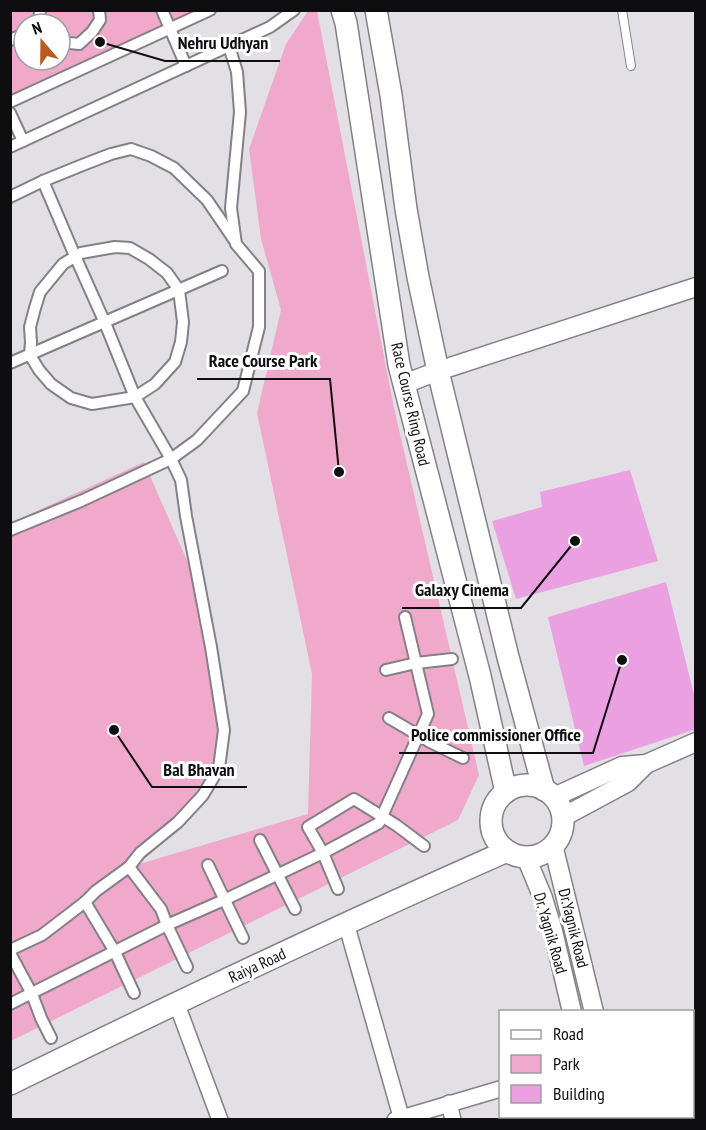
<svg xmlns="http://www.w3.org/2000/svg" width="706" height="1130" font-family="'PT Sans Narrow',sans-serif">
	<rect width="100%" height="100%" fill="#e2e0e4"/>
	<g fill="#f0a9ca" fill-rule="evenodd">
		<path d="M11,10L210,11L11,102ZM24,24H60V60H24Z"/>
		<polygon points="308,11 317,11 394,408 479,775 458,820 11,1041 11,523 144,462 199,588 218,692 219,768 129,867 308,814 312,674 257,413 281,310 261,239 249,149 286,44"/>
	</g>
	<g fill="#eba1e1">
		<polygon points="630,470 658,561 516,599 492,521 542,507 540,492"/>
		<polygon points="666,582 696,703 696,729 584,766 548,617"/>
	</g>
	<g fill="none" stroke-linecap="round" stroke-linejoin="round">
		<g stroke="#838185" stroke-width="10">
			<polyline id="service" points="622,10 631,66"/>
		</g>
		<g stroke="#838185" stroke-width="14">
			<g id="pedestrian">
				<polyline points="162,10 186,66"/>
				<polyline points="39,24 40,10"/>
				<polyline points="10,40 24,34"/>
				<polyline points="60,42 79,44 92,32 100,20 99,10"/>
				<polyline points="10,102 210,10"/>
				<polyline points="10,113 23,141"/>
				<polyline points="10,147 270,27 294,10"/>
				<polyline points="10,197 43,181 85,164 111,154 131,149 151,156 174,168 207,200 235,241"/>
				<polygon points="115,247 130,248 149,259 167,273 179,290 183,322 181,342 175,362 155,384 135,397 92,404 71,398 51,384 39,370 30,355 31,342 30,327 35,308 40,292 63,264 81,253"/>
				<polyline points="10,363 222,271"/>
				<polyline points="10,530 81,501 171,459 197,440 243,391 259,327 259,271 236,244 231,208 240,112 237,72 229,46"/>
				<polyline points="386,670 416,663 452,659"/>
				<polyline points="389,718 430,742 463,758"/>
				<polyline points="260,840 295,909"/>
				<polyline points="208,865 243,938"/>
				<polyline points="129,867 161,909 167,925 187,967"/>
				<polyline points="338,889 323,853 308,827 354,799 396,825 424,846"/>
				<polyline points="85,902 115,952 134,993"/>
				<polyline points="10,950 42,935 85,902 96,891 129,867 140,853 178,822 203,795 219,768 224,730 211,647 186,516 181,480 171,459 135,397 105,323 75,256 43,181"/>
				<polyline points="10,953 32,994 41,1018 51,1038"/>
				<polyline points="10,1004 167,925 224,900 323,853 379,823 428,714 405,617"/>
			</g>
		</g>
		<g stroke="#838185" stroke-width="18">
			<g id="minor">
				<polyline points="346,923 402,1120"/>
				<polyline points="176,1002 220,1120"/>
				<polyline points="449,1103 453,1120"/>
				<polyline points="395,1120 500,1089"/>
			</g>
		</g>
		<g stroke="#838185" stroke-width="21">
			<g id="tertiary">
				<polyline points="404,384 438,371 696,287"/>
				<polyline points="554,797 622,766 646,764 696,742"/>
				<polyline points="563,817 628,782 646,764"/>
				<polyline points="553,845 594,1012"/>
				<polyline points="526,857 543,898 553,931 572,1012"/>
				<polyline points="599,1116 599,1120"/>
				<polyline points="620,1116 621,1120"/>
			</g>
		</g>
		<g stroke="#838185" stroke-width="24">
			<g id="secondary">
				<polyline points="342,10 346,23 399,365 480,676 506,792"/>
				<polyline points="376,10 391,95 406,209 418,277 438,371 508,657 544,790"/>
				<circle cx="527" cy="821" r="36"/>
				<path d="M10,1084C175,1003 339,925 507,851"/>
			</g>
		</g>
		<use href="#service" stroke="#fff" stroke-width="8"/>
		<use href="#pedestrian" stroke="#fff" stroke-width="10"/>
		<use href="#minor" stroke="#fff" stroke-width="15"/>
		<use href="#tertiary" stroke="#fff" stroke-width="18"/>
		<use href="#secondary" stroke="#fff" stroke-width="21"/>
	</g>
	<g text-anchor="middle" stroke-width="6" stroke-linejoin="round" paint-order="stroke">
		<g font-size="16" fill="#0e0d0f" stroke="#fff">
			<text transform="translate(411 404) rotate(77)" y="6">Race Course Ring Road</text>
			<text transform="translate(574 928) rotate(76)" y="6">Dr.Yagnik Road</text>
			<text transform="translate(551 933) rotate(74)" y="6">Dr. Yagnik Road</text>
			<text transform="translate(257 965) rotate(-25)" y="6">Raiya Road</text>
		</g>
	</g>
	<path fill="none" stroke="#0e0d0f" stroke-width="2" d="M100 42L165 61H280M339 472L330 379H197M575 541L521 608H402M622 660L593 753H399M114 730L152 787H247"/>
	<g fill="#0e0d0f" stroke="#fff" stroke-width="2">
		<circle cx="100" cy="42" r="6"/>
		<circle cx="339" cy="472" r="6"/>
		<circle cx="575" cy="541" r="6"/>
		<circle cx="622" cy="660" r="6"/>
		<circle cx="114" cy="730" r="6"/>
	</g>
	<g font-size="18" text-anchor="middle" font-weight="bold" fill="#0e0d0f" stroke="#fff" stroke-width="6" stroke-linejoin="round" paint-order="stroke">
		<text x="223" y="49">Nehru Udhyan</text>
		<text x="263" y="367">Race Course Park</text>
		<text x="462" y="596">Galaxy Cinema</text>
		<text x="496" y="741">Police commissioner Office</text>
		<text x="199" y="776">Bal Bhavan</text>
	</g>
	<rect width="706" height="1130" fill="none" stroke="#0e0d0f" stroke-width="24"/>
	<rect x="499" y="1010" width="195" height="108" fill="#ffffff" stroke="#9f9e9f" stroke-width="1.5"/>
	<rect x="511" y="1030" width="30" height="9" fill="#ffffff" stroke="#9f9e9f" stroke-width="1.5"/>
	<text x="553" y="1040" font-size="18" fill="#0e0d0f">Road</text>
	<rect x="511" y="1055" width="30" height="18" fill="#f0a9ca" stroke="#9f9e9f" stroke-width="1.5"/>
	<text x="553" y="1070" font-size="18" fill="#0e0d0f">Park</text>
	<rect x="511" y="1085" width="30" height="18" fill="#eba1e1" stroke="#9f9e9f" stroke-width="1.5"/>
	<text x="553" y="1100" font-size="18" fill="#0e0d0f">Building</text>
	<g transform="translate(42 42) rotate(340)"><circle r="28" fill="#ffffff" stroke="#9f9e9f" stroke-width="1.5"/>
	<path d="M0-4.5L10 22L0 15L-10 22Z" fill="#bc5a1d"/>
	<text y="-9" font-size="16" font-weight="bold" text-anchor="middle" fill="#0e0d0f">N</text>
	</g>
</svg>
